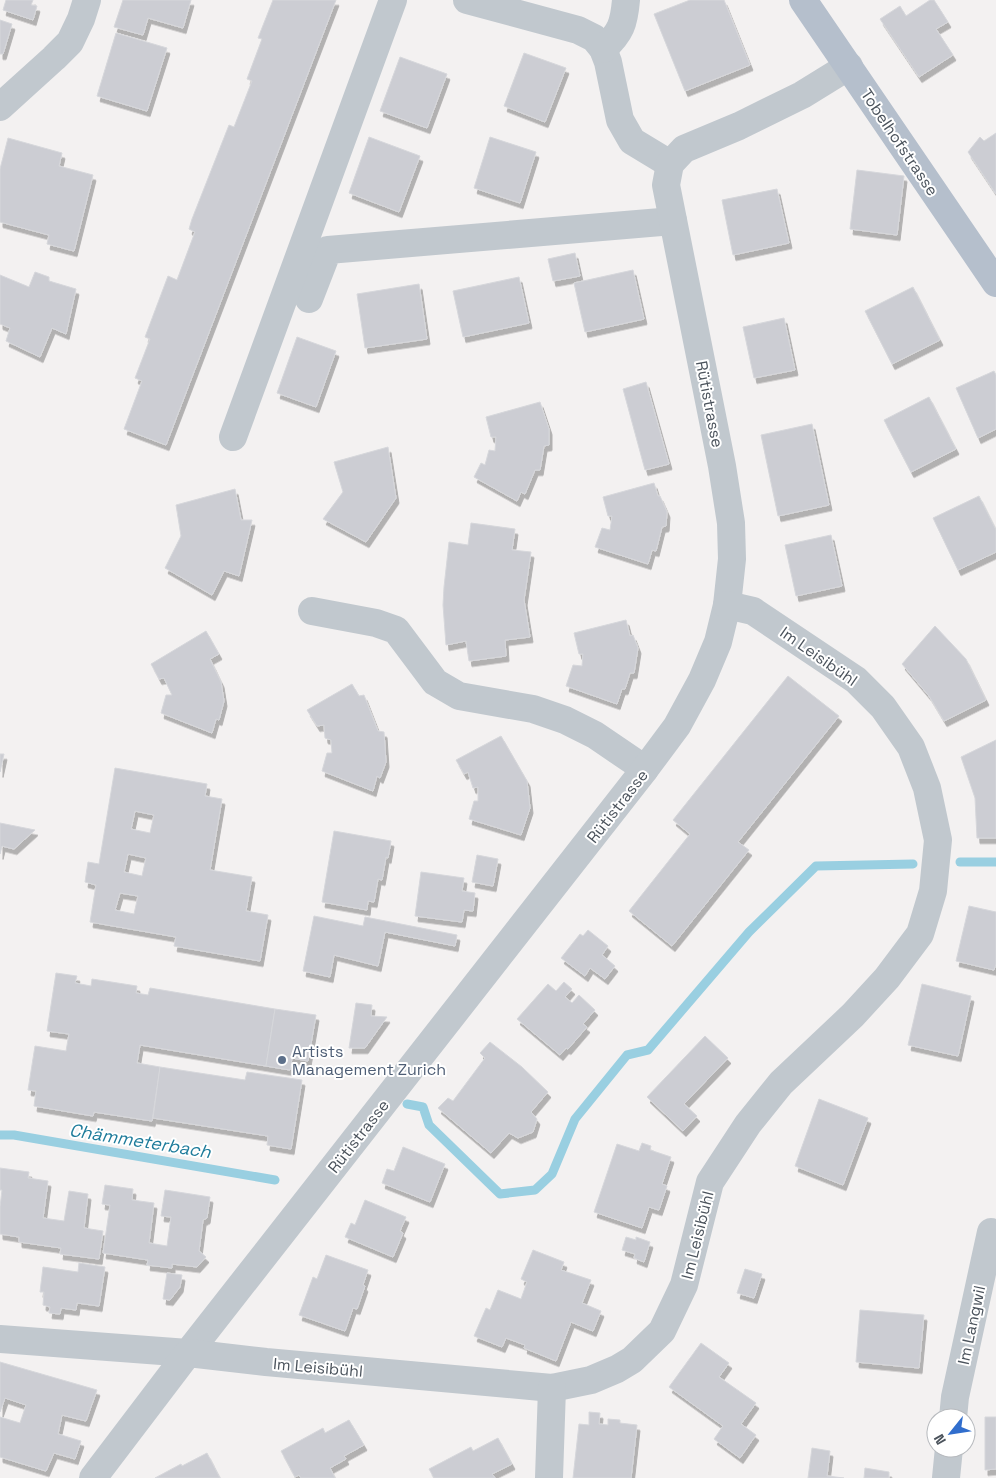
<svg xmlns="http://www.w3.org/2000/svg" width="996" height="1478" font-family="'Space Grotesk',sans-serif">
	<defs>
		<filter id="shadow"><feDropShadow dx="3" dy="5.5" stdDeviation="0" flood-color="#0004"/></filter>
	</defs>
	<rect width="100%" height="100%" fill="#f3f1f1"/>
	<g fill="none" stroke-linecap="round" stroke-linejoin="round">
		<g stroke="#99cfe1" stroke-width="9">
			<polyline points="960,862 996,862"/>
			<polyline points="407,1104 423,1107 429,1125 500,1194 535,1190 552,1174 575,1119 627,1055 648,1050 749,932 816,866 913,864"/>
			<polyline points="0,1135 14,1135 275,1180"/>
		</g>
	</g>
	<g fill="#cccdd3" stroke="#d6d7db" fill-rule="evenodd" filter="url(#shadow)">
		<polygon points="6,0 33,0 31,5 37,6 33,20 3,10"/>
		<polygon points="123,0 191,0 183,28 148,18 143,35 114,27"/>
		<polygon points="273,0 336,0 166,445 124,429 142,381 135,378 150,339 145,337 168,276 177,280 195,232 189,229 192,219 229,125 234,127 252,81 247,79 262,39 258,38"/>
		<polygon points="690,0 724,0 750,65 685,91 654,14"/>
		<polygon points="930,0 934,0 948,22 936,29 953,55 919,77 880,19 900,6 906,16"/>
		<polygon points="0,20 12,24 3,54 0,54"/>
		<polygon points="116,33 167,48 147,111 97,96"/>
		<polygon points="524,53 566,68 545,122 504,106"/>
		<polygon points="400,57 447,74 427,128 380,111"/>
		<polygon points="996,133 996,194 968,152 980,137 984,141"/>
		<polygon points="369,137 420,156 399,212 349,193"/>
		<polygon points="490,137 536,152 520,203 474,188"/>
		<polygon points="8,138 62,153 59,166 93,175 74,251 47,244 49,235 0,222 0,169"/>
		<polygon points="857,170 904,176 897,235 850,229"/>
		<polygon points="777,189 789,243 733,255 722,200"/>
		<polygon points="575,253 580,276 553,281 548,259"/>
		<polygon points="633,270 644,319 585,332 574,283"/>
		<polygon points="35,272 49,277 49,281 76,289 66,334 52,328 40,357 6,341 10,328 0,324 0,275 29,287"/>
		<polygon points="519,277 529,323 463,337 453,291"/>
		<polygon points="419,284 427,339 365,348 357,294"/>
		<polygon points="913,287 940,340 892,364 865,311"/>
		<polygon points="784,318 795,370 754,378 743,327"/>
		<polygon points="297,337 336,351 316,407 277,393"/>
		<polygon points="994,371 996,375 996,429 978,438 956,388"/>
		<polygon points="646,382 669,464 645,470 623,389"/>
		<polygon points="929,397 956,449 911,472 884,420"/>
		<polygon points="540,402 549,429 549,445 544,446 540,470 535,470 525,494 521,492 517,501 474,477 481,463 485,465 489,450 495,451 496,437 491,437 486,417"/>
		<polygon points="812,424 829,505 778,516 761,435"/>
		<polygon points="388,447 396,498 366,542 323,519 343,492 334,462"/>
		<polygon points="654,483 658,496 660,496 667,512 666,526 662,527 656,551 652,550 648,564 595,547 602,528 610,530 612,516 608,516 603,497"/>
		<polygon points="235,489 241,520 252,520 239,576 224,571 212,595 165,568 181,536 176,505"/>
		<polygon points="979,496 996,530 996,552 958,570 933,518"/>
		<polygon points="471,523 515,529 512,550 531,552 524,600 530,637 505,640 506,656 469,661 466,641 446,645 443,605 444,587 449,542 468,545"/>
		<polygon points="831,535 842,586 796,596 785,545"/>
		<polygon points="626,620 630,636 633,635 638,648 634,673 630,673 625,689 622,689 617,704 566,686 573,665 582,666 583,654 579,654 574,633"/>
		<polygon points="935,626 966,659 986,700 944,721 929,696 902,664"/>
		<polygon points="206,631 219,654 210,659 221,682 224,701 219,720 216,719 212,733 161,713 166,695 172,695 164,678 159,679 151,664"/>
		<polygon points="788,676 839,716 738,842 749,850 672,946 629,911 690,834 673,820"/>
		<polygon points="352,684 359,696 364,695 378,731 384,732 386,762 380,778 377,776 373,791 322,771 327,753 332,753 331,740 325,738 324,725 317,726 307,710"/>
		<polygon points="501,736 527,781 530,808 521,835 469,819 474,801 478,801 478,787 473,788 468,772 464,774 456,760"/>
		<polygon points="996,740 996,838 977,838 975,798 961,757"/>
		<polygon points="0,754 4,754 0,772"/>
		<path d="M115,768L207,784L205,796L222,799L210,870L252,877L246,911L268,915L260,961L174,946L176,937L90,922L96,885L85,882L88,862L99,864ZM135,811L154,815L150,833L131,829ZM128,854L146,858L142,876L124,872ZM120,893L138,896L134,914L115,910Z"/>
		<polygon points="0,823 35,830 14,849 2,846 0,854"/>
		<polygon points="334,831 391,841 388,858 386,857 382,880 378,879 374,902 368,901 367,910 322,902"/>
		<polygon points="477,855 498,859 493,886 472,882"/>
		<polygon points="421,872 464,878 462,891 475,893 473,911 464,910 462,922 415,916"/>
		<polygon points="969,906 996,912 996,964 994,970 956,961"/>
		<polygon points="314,916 363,926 365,917 457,935 455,946 385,932 378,966 334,955 330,977 303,971"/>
		<polygon points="588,930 608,946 602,955 615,966 605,979 590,968 585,976 561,958 580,934 583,936"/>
		<polygon points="56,973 77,976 75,983 91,986 92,979 137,986 136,993 148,995 150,988 275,1009 266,1066 140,1045 137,1063 160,1067 152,1121 94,1112 93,1116 34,1106 36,1091 28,1090 35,1046 66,1051 69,1034 47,1031"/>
		<polygon points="564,982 572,989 565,997 572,1003 579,995 595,1010 583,1024 587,1027 568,1049 566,1048 560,1055 517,1019 548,984 556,991"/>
		<polygon points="922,984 971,996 958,1056 908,1045"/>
		<polygon points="356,1003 372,1005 371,1016 387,1017 365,1048 349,1048"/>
		<polygon points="275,1009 316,1015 308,1061 292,1058 290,1070 266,1066"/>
		<polygon points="705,1036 728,1058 684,1104 697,1116 683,1131 647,1097"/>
		<polygon points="490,1042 522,1067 548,1092 531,1112 537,1119 533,1132 518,1138 509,1133 491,1153 438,1108 448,1098 453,1101 485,1058 480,1053"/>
		<polygon points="160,1067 245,1080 247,1072 302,1080 291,1149 267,1145 268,1136 153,1118"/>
		<polygon points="819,1099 868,1118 843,1185 795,1166"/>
		<polygon points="642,1143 651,1146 650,1150 671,1157 662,1184 667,1186 659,1210 649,1207 642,1228 594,1212 617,1144 639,1151"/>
		<polygon points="403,1147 445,1164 430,1202 382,1183 387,1169 394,1171"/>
		<polygon points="0,1168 29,1172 28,1178 48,1181 43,1218 64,1221 69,1191 88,1194 84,1228 103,1231 99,1259 60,1254 61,1248 19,1242 19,1237 0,1234 0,1207 2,1190 0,1190"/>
		<polygon points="105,1185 133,1189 132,1200 154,1203 149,1243 167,1246 171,1217 161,1216 165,1190 210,1197 207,1218 203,1220 199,1251 206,1257 197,1267 172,1264 172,1268 147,1265 148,1260 103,1253 110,1205 102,1204"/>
		<polygon points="365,1200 406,1217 400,1231 403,1233 393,1257 345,1237 351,1223 355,1225"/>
		<polygon points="626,1237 636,1240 636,1237 650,1242 644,1262 634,1258 635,1254 622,1250"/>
		<polygon points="533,1250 564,1262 561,1270 591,1280 582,1303 601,1311 593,1331 571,1322 556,1361 524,1348 525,1345 506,1338 502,1347 474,1336 486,1308 490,1310 498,1290 521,1299 527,1282 521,1279"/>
		<polygon points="326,1255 368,1270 363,1285 365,1286 357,1309 353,1308 345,1331 299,1315 313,1277 317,1279"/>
		<polygon points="79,1263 105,1267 99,1306 77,1303 76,1310 61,1308 60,1314 49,1313 50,1307 43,1305 44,1292 40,1292 43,1267 78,1272"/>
		<polygon points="745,1269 762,1274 754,1298 737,1293"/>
		<polygon points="167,1273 182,1275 180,1287 170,1300 163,1299"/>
		<polygon points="860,1310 924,1315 919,1368 856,1362"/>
		<polygon points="701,1343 729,1363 719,1377 756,1403 741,1424 756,1435 740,1458 714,1439 723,1426 669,1387"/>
		<polygon points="0,1362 97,1390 86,1421 62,1415 58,1434 81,1441 75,1459 54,1453 46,1471 0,1457 0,1417 20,1423 26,1405 5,1398 0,1412"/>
		<polygon points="589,1412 600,1413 599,1424 608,1425 608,1419 620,1420 620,1423 637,1425 631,1478 573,1478 579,1424 589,1425"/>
		<polygon points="985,1417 996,1417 996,1469 985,1470"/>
		<polygon points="349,1420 364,1445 344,1456 346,1459 330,1468 335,1478 301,1478 299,1475 295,1477 281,1451 323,1428 325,1433"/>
		<polygon points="498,1438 512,1464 492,1474 495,1478 434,1478 429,1469 471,1447 473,1451"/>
		<polygon points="812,1448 830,1451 827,1476 844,1478 808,1478"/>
		<polygon points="207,1453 220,1478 155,1478 181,1464 182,1466"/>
		<polygon points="865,1468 889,1472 889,1478 864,1478"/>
	</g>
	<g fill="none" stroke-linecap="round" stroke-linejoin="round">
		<g stroke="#c1c8ce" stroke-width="28">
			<polyline points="467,0 578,30 594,38 603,49 608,62 620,120 632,141 670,164"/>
			<path d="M603,49C621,33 624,23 626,0"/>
			<polyline points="0,107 54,58 70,42 81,19 87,0"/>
			<polyline points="309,299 328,250 673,221"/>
			<polyline points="233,437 393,0"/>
			<polyline points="312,611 376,623 396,630 435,682 459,696 533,709 565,720 595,735 645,769"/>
			<polyline points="0,1339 188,1353 645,769 677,726 702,680 718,642 727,605 732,559 731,523 722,466 666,185 670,164 684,149 739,126 802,95 849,66"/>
			<polyline points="953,1418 955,1397 991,1232"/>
			<polyline points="93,1478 188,1353 266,1362 552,1388 591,1380 617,1369 632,1360 662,1331 684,1285 710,1182 748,1124 781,1083 853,1015 887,978 920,934 933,891 938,840 927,788 911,747 883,707 856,680 753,611 727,605"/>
			<polyline points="549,1478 552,1388"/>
			<polyline points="946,1478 949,1448"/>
		</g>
		<polyline stroke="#b5bfcc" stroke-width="28" points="803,0 996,283"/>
	</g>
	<circle fill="#5c6f8a" stroke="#fff" stroke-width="2" cx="282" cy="1060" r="5"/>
	<g text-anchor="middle" stroke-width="4" stroke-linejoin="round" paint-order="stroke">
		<g font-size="16" fill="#4b535c" stroke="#fff">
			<text transform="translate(900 142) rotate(56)" y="6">Tobelhofstrasse</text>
			<text transform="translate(710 404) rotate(79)" y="6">Rütistrasse</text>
			<text transform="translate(819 656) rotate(35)" y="6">Im Leisibühl</text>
			<text transform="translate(617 806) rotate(-52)" y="6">Rütistrasse</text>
			<text transform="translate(358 1136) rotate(-52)" y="6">Rütistrasse</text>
			<text transform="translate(697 1235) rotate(-76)" y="6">Im Leisibühl</text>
			<text transform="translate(971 1325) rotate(-78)" y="6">Im Langwil</text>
			<text transform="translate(318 1367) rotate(5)" y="6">Im Leisibühl</text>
		</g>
		<g font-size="16" fill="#4e5e75" stroke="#fff" text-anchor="start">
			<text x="292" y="1057">Artists<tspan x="292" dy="18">Management Zurich</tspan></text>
		</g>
		<g font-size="18" font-style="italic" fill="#1f7c9b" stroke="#fff">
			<text transform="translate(140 1141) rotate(9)" y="6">Chämmeterbach</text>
		</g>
	</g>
	<g transform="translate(951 1433) rotate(240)"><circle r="24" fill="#ffffff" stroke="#b7babe"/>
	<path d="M0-4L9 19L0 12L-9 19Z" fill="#316ecd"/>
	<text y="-8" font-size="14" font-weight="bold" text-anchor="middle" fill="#4b535c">N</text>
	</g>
</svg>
